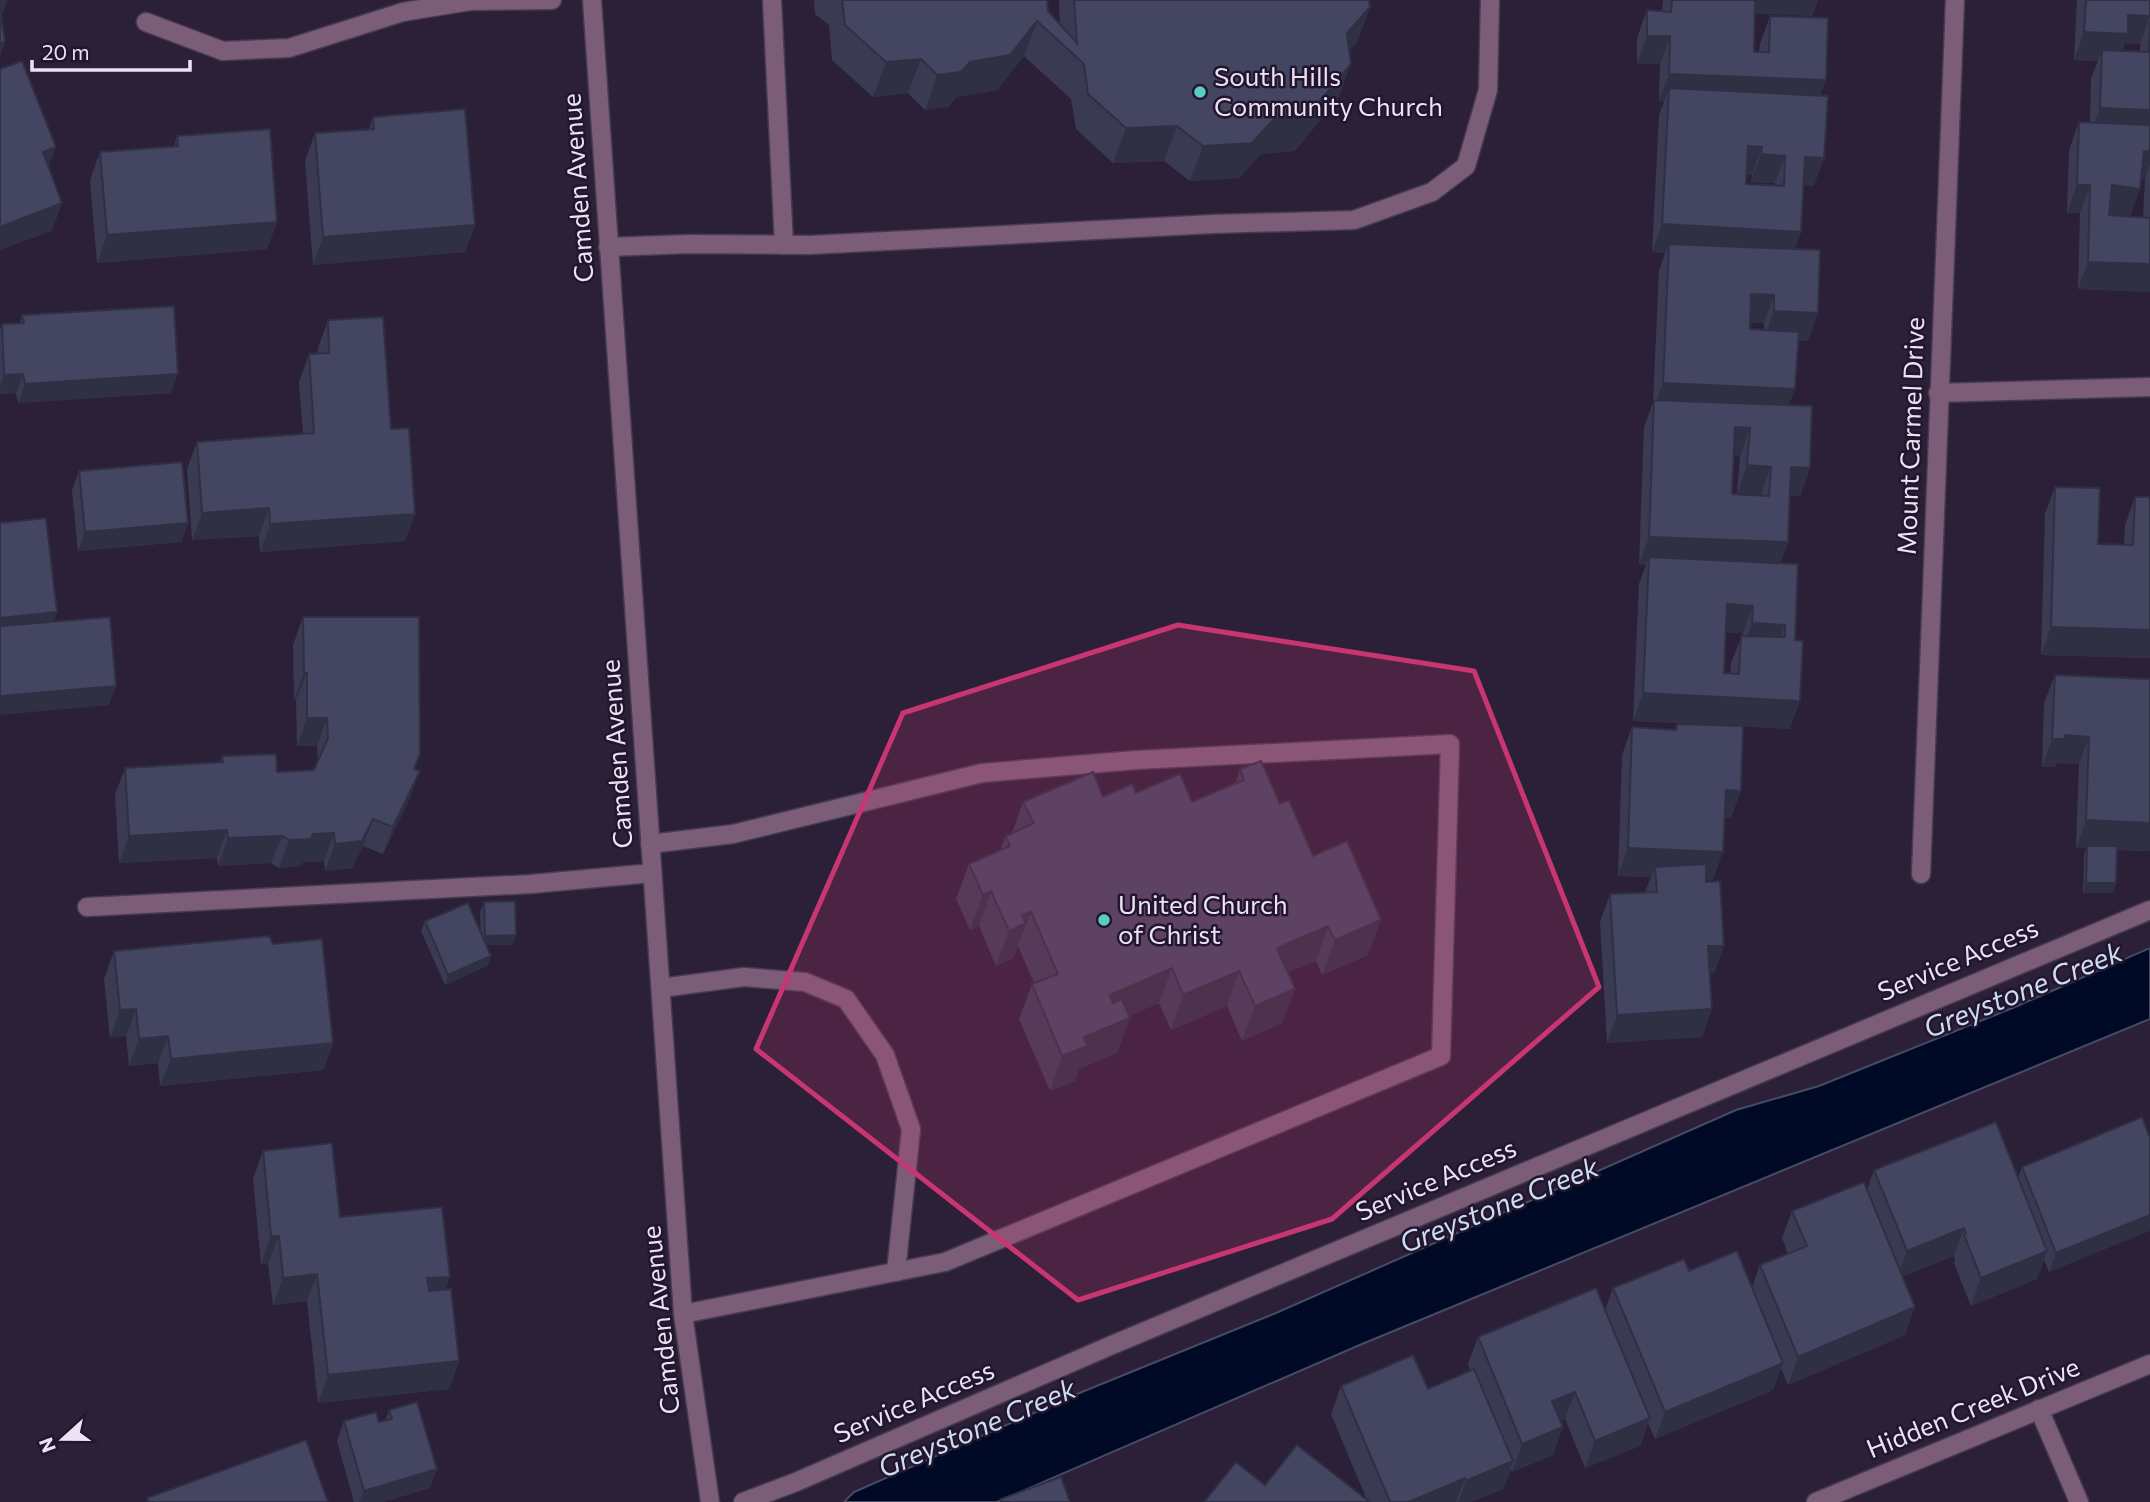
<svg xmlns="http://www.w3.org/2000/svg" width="2150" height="1502" font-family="Commissioner,sans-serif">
	<rect width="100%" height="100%" fill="#2c2038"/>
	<polygon fill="#000a26" stroke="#464b64" stroke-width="2" points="2150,948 2150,1019 1362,1344 997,1502 844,1502 854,1492 1077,1394 1276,1313 1736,1110 1819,1086 2015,1007"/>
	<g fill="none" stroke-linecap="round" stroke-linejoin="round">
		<g stroke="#473b52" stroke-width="21">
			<g id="service">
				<polyline points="772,0 784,245"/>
				<polyline points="608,247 689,244 810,245 1213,224 1354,220 1432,192 1466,166 1488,90 1490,0"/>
				<polyline points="650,844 733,834 982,773 1136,760 1450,744 1441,1056 945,1262 683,1314"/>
				<polyline points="87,907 531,884 652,873"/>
				<polyline points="661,988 744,977 805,982 846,999 885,1055 911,1129 896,1272"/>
				<polyline points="743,1502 796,1482 1112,1345 2150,910"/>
			</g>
		</g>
		<g stroke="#473b52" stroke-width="21">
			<g id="minor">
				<polyline points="146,22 223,51 289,48 403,12 470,1 552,0"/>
				<polyline points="1938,393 2150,387"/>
				<polyline points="1921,874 1955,0"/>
				<polyline points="2039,1409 2079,1502"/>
				<polyline points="1816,1502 2150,1364"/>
			</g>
		</g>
		<g stroke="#473b52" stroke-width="21">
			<polyline id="tertiary" points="592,0 683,1314 710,1502"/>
		</g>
		<use href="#service" stroke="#7b5d77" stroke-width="18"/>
		<use href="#minor" stroke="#7b5d77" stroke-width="18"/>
		<use href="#tertiary" stroke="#7b5d77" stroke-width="18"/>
	</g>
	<g fill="#3a3b53" fill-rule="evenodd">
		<polygon points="814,0 1047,0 1048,11 1060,25 1059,0 1369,0 1370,7 1357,42 1349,51 1351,64 1338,98 1295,151 1261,154 1239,178 1190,181 1164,161 1113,163 1076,129 1071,99 1024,56 997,90 957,97 948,107 925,110 908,93 873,97 832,60 829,25 815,14"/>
		<path d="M1663,0H1818L1812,16L1755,13L1754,52H1759L1760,44L1770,16L1820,96L1814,186L1803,185L1795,249L1808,341L1798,340L1789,405L1810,468L1800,496L1790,495L1788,542L1780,563L1798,564L1790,729L1743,726L1731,818H1725L1713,880L1706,879L1724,946L1714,973H1710L1712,1009L1702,1037L1607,1043L1600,922L1610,894L1645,892L1651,877L1618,876L1622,755L1632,727L1675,730L1677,724H1699L1633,721L1639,584L1646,565L1639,564L1644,427L1653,403L1659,271L1665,253L1652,252L1659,115L1664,102L1659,101L1660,64H1637V38L1647,10L1662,11ZM1746,174L1752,175L1751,182L1775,183V185L1746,184ZM1750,322L1764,323V330L1750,329ZM1734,455L1740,456L1737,493L1761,494V495L1732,494ZM1726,632L1743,633L1731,663L1730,673H1724Z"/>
		<path d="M2077,0H2150V292L2078,289L2080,213H2067L2069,150L2079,122H2090L2091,78L2098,61L2074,60ZM2125,43L2140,44V51H2122ZM2141,179H2145L2143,217L2130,216Z"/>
		<polygon points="373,117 475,225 465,252 313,265 305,161 315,133 369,129"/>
		<polygon points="177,136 277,222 267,249 97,263 90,180 100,152 174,146"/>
		<polygon points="22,315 171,393 18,403 16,393 0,394 0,329 2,324 20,323"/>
		<polygon points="328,320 391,429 415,514 405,541 260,552 259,536 192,540 187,469 197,442 303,434 299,382 309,354 318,354 318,348"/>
		<polygon points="79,471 188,523 181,542 78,551 72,490"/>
		<polygon points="2055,487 2098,544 2124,545 2125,525 2135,497 2150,497 2150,658 2041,655 2045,514"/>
		<polygon points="303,617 414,769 410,798 383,854 363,846 352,868 325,871 324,861 303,862 301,866 279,868 271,863 218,866 217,858 119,863 115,795 125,768 220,762 222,756 277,772 314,770 318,761 317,746 297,746 296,700 294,700 293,645"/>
		<polygon points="2055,675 2150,679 2150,851 2117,850 2113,893 2083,893 2084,856 2086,848 2076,848 2079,764 2056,763 2055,767 2042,767 2044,703"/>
		<polygon points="1240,769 1280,804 1313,856 1368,955 1322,975 1316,961 1288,972 1295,989 1282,1023 1242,1041 1227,1006 1171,1030 1159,1003 1129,1016 1130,1018 1117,1053 1079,1069 1075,1081 1050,1091 1019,1019 1032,984 1034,983 1018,946 1013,958 996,966 979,926 970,930 956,899 969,864 1000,850 1006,836 1012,833 1023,802 1103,797 1136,793 1192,802 1235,784"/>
		<polygon points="484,902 512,945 486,945 491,956 487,966 445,985 421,931 425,921 481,933 480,912"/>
		<polygon points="273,944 333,1043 323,1070 160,1086 158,1063 129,1066 126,1036 110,1038 104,979 114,951"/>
		<polygon points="2142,1117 2049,1272 2044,1260 2037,1279 1971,1306 1954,1263 1955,1259 1954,1256 1902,1276 1905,1335 1788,1385 1781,1368 1773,1390 1655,1439 1648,1423 1640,1446 1585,1468 1565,1419 1560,1421 1553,1455 1512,1472 1511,1469 1503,1489 1471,1502 1204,1502 1265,1485 1367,1500 1331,1414 1341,1386 1428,1389 1470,1371 1468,1364 1478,1337 1605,1310 1613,1288 1689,1271 1752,1287 1760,1265 1788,1254 1782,1238 1792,1211 1867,1190 1874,1170 2018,1178 2022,1167"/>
		<polygon points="263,1151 340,1217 445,1289 459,1361 449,1389 318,1403 307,1301 273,1305 268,1263 261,1264 253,1179"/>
		<polygon points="389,1410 430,1488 383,1502 354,1502 337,1441 344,1421 379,1422 386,1420"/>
	</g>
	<g fill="#2f3044">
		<polygon points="0,0 8,0 0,19"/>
		<polygon points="1750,0 1818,0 1812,16 1746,13"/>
		<polygon points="1370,7 1357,42 1334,68 1347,33"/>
		<polygon points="2128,15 2150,16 2140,44 2125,43 2118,61 2102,50 2098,61 2074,60 2084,32"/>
		<polygon points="1037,21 1024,56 997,90 957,97 948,107 925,110 937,75"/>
		<polygon points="1647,36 1670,36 1660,64 1637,64"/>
		<polygon points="5,42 0,56 0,43"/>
		<polygon points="921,59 908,93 873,97 886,62"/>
		<polygon points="1351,64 1338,98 1295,151 1261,154 1239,178 1190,181 1203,146"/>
		<polygon points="1669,74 1826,80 1816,107 1669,88 1664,102 1659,101"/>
		<polygon points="2100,108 2150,110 2150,138 2090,136"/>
		<polygon points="1177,126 1164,161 1113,163 1126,128"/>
		<polygon points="1748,146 1762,147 1752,175 1738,174"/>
		<polygon points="56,147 45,175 43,152"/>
		<polygon points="2144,151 2150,151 2150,164 2145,179 2134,178"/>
		<polygon points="1761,154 1785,156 1775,183 1751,182"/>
		<polygon points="1805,157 1824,158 1814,186 1795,185"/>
		<polygon points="2077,185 2090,185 2080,213 2067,213"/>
		<polygon points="2112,185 2140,189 2130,216 2102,213"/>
		<polygon points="62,203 52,231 0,250 0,227"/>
		<polygon points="277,222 267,249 97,263 107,235"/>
		<polygon points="1662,224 1801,232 1791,260 1669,244 1665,253 1652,252"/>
		<polygon points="475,225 465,252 313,265 323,237"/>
		<polygon points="2088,262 2150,264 2150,292 2078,289"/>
		<polygon points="1751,294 1774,295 1764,323 1741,322"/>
		<polygon points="1774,311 1818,313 1808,341 1764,339"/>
		<polygon points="23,374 16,393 0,394 0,388 4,375"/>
		<polygon points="178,374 171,393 18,403 25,384"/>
		<polygon points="1663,383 1795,389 1785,416 1654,407"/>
		<polygon points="1735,427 1750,428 1740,456 1725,454"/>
		<polygon points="1747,465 1771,467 1761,494 1737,493"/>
		<polygon points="1791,467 1810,468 1800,496 1781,495"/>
		<polygon points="269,508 259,536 192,540 202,513"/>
		<polygon points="415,514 405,541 260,552 270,524"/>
		<polygon points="188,523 181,542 78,551 85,532"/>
		<polygon points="1649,537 1788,542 1778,569 1649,557 1646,565 1639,564"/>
		<polygon points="1727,604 1753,606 1743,633 1717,632"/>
		<polygon points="57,612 50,631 0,636 0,618"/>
		<polygon points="1752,623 1785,625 1775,652 1742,651"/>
		<polygon points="2051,627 2150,630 2150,658 2041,655"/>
		<polygon points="304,672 307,673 296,700 294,700"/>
		<polygon points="116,686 109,705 0,715 0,696"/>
		<polygon points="1643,693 1800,701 1790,729 1633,721"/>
		<polygon points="307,718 327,718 317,746 297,746"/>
		<polygon points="2065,735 2089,737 2079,764 2056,763 2055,767 2042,767 2052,739"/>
		<polygon points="420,771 410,798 383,854 393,827"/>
		<polygon points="1726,790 1741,791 1731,818 1716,817"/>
		<polygon points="373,819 363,846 352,868 325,871 335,844"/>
		<polygon points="2086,820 2150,823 2150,851 2076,848"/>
		<polygon points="227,830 217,858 119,863 129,836"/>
		<polygon points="334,833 324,861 303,862 301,866 279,868 289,840 313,834"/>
		<polygon points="282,836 271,863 218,866 228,838"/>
		<polygon points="1628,848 1723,852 1713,880 1655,877 1655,867 1651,877 1618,876"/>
		<polygon points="2086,883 2116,883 2113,893 2083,893"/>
		<polygon points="991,891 979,926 970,930 983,895"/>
		<polygon points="1031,912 1013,958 996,966 1009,931 1022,915"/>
		<polygon points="1381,920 1368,955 1322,975 1335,940"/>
		<polygon points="1328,926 1316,961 1264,983 1277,948"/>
		<polygon points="516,935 512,945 481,945 485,936"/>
		<polygon points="1708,946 1724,946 1714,973 1698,974"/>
		<polygon points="491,956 487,966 445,985 448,975"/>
		<polygon points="1172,968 1159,1003 1097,1030 1110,995"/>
		<polygon points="1239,971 1227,1006 1171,1030 1183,995"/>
		<polygon points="1295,989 1282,1023 1242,1041 1255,1006"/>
		<polygon points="136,1009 126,1036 110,1038 120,1010"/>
		<polygon points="1712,1009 1702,1037 1607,1043 1617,1015"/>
		<polygon points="1130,1018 1117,1053 1079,1069 1075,1081 1050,1091 1062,1056 1084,1037"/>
		<polygon points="168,1036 158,1063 129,1066 139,1039"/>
		<polygon points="333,1043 323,1070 160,1086 171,1059"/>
		<polygon points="2150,1215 2150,1231 2049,1272 2056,1253"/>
		<polygon points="1964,1228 1954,1256 1897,1279 1907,1251"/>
		<polygon points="271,1236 279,1236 268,1263 261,1264"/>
		<polygon points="2047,1251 2037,1279 1971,1306 1981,1278"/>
		<polygon points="317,1274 307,1301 273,1305 283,1278"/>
		<polygon points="450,1277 440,1304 417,1306 427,1278"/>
		<polygon points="1915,1307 1905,1335 1788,1385 1798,1357"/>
		<polygon points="459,1361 449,1389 318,1403 328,1375"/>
		<polygon points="1783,1363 1773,1390 1655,1439 1665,1412"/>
		<polygon points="1575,1392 1565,1419 1542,1429 1552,1401"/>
		<polygon points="1650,1418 1640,1446 1585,1468 1595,1441"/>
		<polygon points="1563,1427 1553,1455 1512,1472 1522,1444"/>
		<polygon points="1513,1461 1503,1489 1471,1502 1458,1502 1466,1481"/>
		<polygon points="437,1469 430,1488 383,1502 359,1502 364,1491"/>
		<polygon points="1465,1478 1456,1502 1409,1502"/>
	</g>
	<g fill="#434561" stroke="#2f3044" stroke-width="2" fill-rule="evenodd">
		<polygon points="842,0 1047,0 1048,11 1077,43 1074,0 1369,0 1370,7 1347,33 1351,64 1307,116 1274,119 1252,143 1203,146 1177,126 1126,128 1088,94 1084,64 1037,21 1010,55 970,62 961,72 937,75 921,59 886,62 845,25"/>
		<polygon points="1672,0 1755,0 1754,52 1769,52 1770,16 1828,18 1826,80 1669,74 1670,36 1647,36 1647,10 1671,12"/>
		<polygon points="2086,0 2150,0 2150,16 2128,15 2128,34 2084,32"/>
		<polygon points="0,10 5,42 0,43"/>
		<polygon points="2150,21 2150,110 2100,108 2102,50 2149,52"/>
		<polygon points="22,61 56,147 43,152 62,203 0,227 0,69"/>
		<path d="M1669,88L1828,96L1824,158L1805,157L1801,232L1662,224ZM1748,146L1762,147L1761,154L1785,156L1784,186L1746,184Z"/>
		<polygon points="465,109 475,225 323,237 315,133 374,129 373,117"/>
		<polygon points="2079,122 2150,125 2150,151 2144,151 2140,189 2112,185 2109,215 2150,218 2150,264 2088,262 2090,185 2077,185"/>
		<polygon points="270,129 277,222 107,235 100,152 178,146 177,136"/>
		<polygon points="1669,244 1820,250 1818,313 1774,311 1774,295 1751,294 1750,329 1799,332 1795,389 1663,383"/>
		<polygon points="174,306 178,374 25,384 23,374 4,375 2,324 24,323 22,315"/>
		<polygon points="383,317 391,429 409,428 415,514 270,524 269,508 202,513 197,442 314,433 309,354 329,353 328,320"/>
		<path d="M1654,400L1812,406L1810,468L1791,467L1788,542L1649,537ZM1735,427L1750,428L1747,465L1771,467L1769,496L1732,494Z"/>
		<polygon points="182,462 188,523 85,532 79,471"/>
		<polygon points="2055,487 2100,488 2098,544 2133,545 2135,497 2150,497 2150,630 2051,627"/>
		<polygon points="46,518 57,612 0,618 0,523"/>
		<path d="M1649,557L1798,564L1795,640L1803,641L1800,701L1643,693ZM1727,604L1753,606L1752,623L1785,625V637L1741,636L1739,674L1724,673Z"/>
		<polygon points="110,617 116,686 0,696 0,626"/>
		<polygon points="303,617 419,617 420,754 414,769 420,771 393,827 373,819 362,841 335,844 334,833 313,834 311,839 289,840 282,836 228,838 227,830 129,836 125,768 223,762 222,756 276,754 277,772 314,770 328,738 327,718 307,718 307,673 304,672"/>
		<polygon points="2055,675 2150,679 2150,823 2086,820 2089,737 2065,735 2065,739 2052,739"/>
		<polygon points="1677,724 1743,726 1741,791 1726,790 1723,852 1628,848 1632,727 1676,730"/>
		<polygon points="1261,761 1280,804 1289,800 1313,856 1347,841 1381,920 1335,940 1328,926 1277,948 1295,989 1255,1006 1239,971 1183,995 1172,968 1110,995 1113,1003 1122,999 1130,1018 1084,1037 1087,1046 1062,1056 1032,984 1058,974 1031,912 1022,915 1026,923 1009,931 991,891 983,895 969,864 1010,846 1006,836 1034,823 1023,802 1093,772 1103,797 1132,784 1136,793 1180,774 1192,802 1244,780 1240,769"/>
		<polygon points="2087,846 2117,846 2116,883 2086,883"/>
		<polygon points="1706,864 1706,882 1720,881 1724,946 1708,946 1712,1009 1617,1015 1610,894 1657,892 1655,867"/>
		<polygon points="515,901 516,935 485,936 484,902"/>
		<polygon points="468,903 491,956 448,975 425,921"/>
		<polygon points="269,936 273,944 322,939 333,1043 171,1059 168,1036 139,1039 136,1009 120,1010 114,951"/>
		<polygon points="2142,1117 2150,1138 2150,1215 2056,1253 2022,1167"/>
		<polygon points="1996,1122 2047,1251 1981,1278 1964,1235 1966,1234 1964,1228 1907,1251 1874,1170"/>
		<polygon points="332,1143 340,1217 442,1207 450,1277 427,1278 429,1291 451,1289 459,1361 328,1375 317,1274 283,1278 279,1236 271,1236 263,1151"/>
		<polygon points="1864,1182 1915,1307 1798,1357 1760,1265 1807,1246 1792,1211"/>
		<polygon points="1737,1251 1783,1363 1665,1412 1613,1288 1684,1259 1689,1271"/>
		<polygon points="1596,1288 1650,1418 1595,1441 1575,1392 1552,1401 1563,1427 1522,1444 1478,1337"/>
		<polygon points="1413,1355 1428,1389 1474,1369 1513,1461 1466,1481 1465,1478 1409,1502 1390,1502 1341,1386"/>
		<polygon points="417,1402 437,1469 364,1491 344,1421 376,1412 379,1422 392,1419 389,1410"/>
		<polygon points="306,1440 328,1502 149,1502 147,1498"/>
		<polygon points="1297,1445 1370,1502 1204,1502 1236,1462 1265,1485"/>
		<polygon points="1061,1477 1070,1502 1002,1502 1001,1499"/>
	</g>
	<path fill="#c83672" fill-opacity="0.2" stroke="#c83672" stroke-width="5" stroke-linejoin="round" d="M1178,625L1474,671L1599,987L1332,1219L1078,1300L756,1049L903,713Z"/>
	<g fill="#59cebf" stroke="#22162e" stroke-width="2.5">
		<circle cx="1200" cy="92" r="7"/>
		<circle cx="1104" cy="920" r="7"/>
	</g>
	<g text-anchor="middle" stroke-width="5" stroke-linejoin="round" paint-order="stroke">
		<g font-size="26" fill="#ebe3f4" stroke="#22162e" text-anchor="start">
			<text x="1214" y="86">South Hills<tspan x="1214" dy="30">Community Church</tspan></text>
			<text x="1118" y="914">United Church<tspan x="1118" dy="30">of Christ</tspan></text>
		</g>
		<g font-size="26" fill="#ebe3f4" stroke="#22162e">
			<text transform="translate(578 188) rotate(-94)" y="9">Camden Avenue</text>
			<text transform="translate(1911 436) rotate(-88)" y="9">Mount Carmel Drive</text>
			<text transform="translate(617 754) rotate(-94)" y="9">Camden Avenue</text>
			<text transform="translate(1958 960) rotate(-23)" y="9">Service Access</text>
			<text transform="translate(1436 1180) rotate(-23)" y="9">Service Access</text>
			<text transform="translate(661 1320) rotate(-96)" y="9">Camden Avenue</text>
			<text transform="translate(914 1402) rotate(-23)" y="9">Service Access</text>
			<text transform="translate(1973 1408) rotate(-22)" y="9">Hidden Creek Drive</text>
		</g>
		<g font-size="28" font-style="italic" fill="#cdddf4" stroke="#22162e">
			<text transform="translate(2023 990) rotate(-22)" y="10">Greystone Creek</text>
			<text transform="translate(1499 1205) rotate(-22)" y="10">Greystone Creek</text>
			<text transform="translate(977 1428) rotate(-23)" y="10">Greystone Creek</text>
		</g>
	</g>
	<g transform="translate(63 1439) rotate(249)" stroke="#22162e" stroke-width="5" paint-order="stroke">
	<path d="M0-5L12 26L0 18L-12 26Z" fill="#ebe3f4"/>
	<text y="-10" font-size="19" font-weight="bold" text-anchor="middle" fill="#ebe3f4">N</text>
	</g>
	<path d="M32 60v10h158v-10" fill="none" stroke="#ebe3f4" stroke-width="3.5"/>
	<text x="42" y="60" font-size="21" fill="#ebe3f4" stroke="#22162e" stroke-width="5" paint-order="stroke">20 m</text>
</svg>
